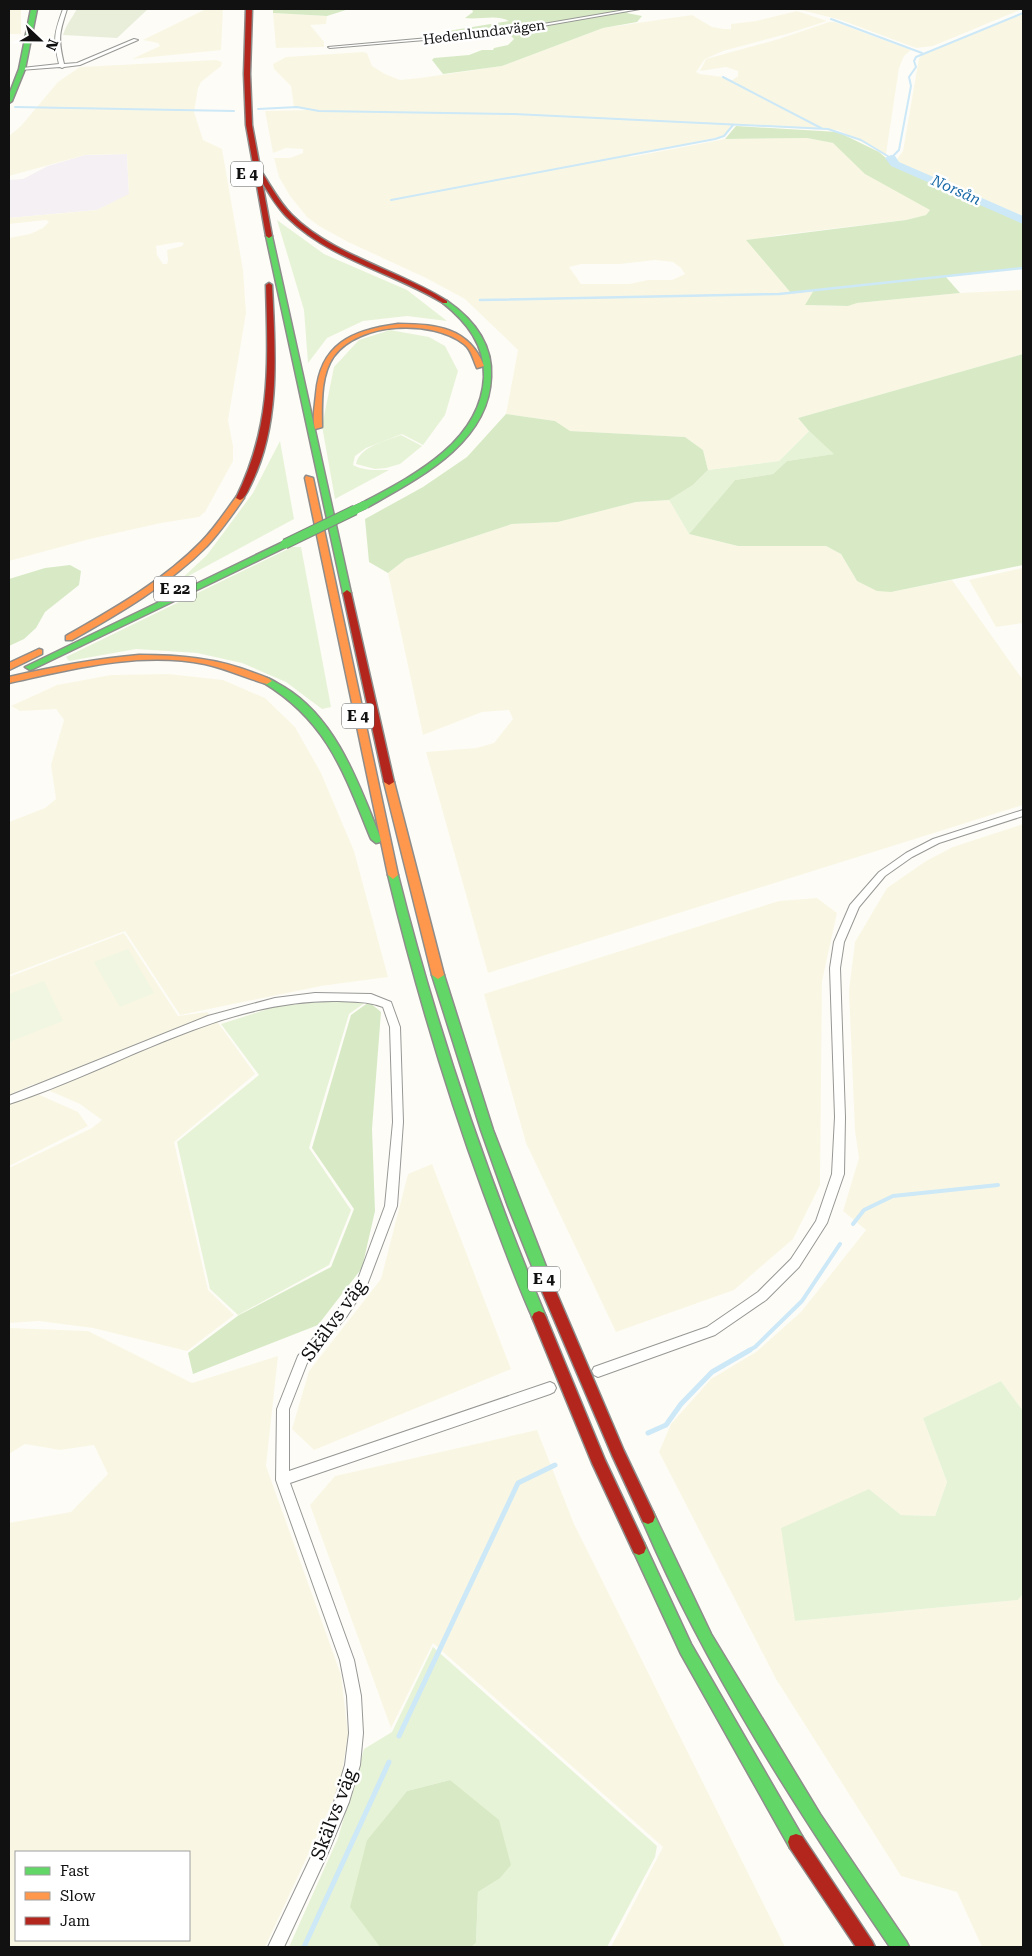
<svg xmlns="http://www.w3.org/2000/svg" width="1032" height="1956" font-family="'Roboto Serif',serif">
	<rect width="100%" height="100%" fill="#fdfcf7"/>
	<polygon fill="#f5f0f3" points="127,154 129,195 97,210 9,218 9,180 23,179 48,166 85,155"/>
	<g fill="#f9f7e4" fill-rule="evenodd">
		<rect x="9" y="9" width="12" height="25"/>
		<polygon points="206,9 223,9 221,50 132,59 160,46 158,43 143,40"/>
		<polygon points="797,9 1022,9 933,46 916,48 841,20"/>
		<path d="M797,11L827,21L790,33L723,51L705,59L696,72L700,74L723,77L731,81L738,76V71L726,67L700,71L706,59L779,39L829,22H835L911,50L904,56L899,68L886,154L838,130L733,125L724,136L628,156L631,157L725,139L807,138L833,143L848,156L930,210L926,215L906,220L779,235L747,241L791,292L815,290L806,305L848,306L856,303L960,293L1023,290V354L798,418L809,431L779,461L708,470L703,450L685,437L569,431L555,421L506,414L518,350L465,299L426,278L348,242L319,226L307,217L290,196L279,177L274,158H290L303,153V149L286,148L273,153L265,111L308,110L294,107L291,86L274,69L273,64L286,57L363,52L367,53L372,66L385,74L400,80L420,78L502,66L603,28L692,15L712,27L724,29H731V24L756,21ZM655,260L673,262L681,268L685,274L672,280H648L629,284H581L569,267L581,264H620Z"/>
		<polygon points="273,13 327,16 326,24 310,25 324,42 324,47 276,48"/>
		<polygon points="1023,14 1023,216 899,163 897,159 903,151 919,58 924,54"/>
		<path d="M216,60L222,62L221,66L201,82L198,88L194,112L203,140L222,149L243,270L246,313L228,420L233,446V461L205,512L199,517L161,523L90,539L9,561V238L30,234L43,228L49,222L46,220L9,224V218L97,210L129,194L127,154L85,155L9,176V136L21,126L58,82L80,67ZM179,242L184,243L182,246L167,250L168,260L167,264H163L157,255L156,246Z"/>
		<polygon points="669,500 689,534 738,546 826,546 841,554 857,581 891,592 952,580 1023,680 1023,805 488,973 426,752 476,748 494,743 513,719 509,710 482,712 423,735 388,573 406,559 512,524 558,522 636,502"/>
		<polygon points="1023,568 1023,623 996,627 969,580"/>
		<polygon points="168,674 223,680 265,698 295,727 321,773 354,851 388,977 321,986 180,1015 125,931 9,975 9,822 45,808 56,799 51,765 64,720 56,709 20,711 11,706 57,685 111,675"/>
		<polygon points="1023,824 1023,1411 1001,1381 923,1418 947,1482 935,1516 901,1515 869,1489 795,1621 1018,1600 1023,1594 1023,1947 982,1947 957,1892 901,1876 776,1679 659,1452 671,1424 711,1379 756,1352 801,1312 866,1230 843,1211 859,1158 855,1131 849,991 855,942 887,888 926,861 953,847"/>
		<polygon points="817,898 837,913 822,981 820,1185 793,1239 734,1290 616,1332 526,1143 484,994 779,901"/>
		<polygon points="124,933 178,1016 207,1012 219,1024 255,1074 174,1142 208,1290 234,1315 187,1351 93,1328 39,1321 9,1323 9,1168 92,1128 102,1120 80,1104 34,1084 9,1095 9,977"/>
		<polygon points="33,1092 78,1112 88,1126 9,1166 9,1103"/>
		<polygon points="432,1164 511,1369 314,1450 292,1429 309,1371 381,1279 408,1174"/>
		<path d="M9,1328L88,1331L192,1383L278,1356L266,1466L341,1675L348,1734L340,1786L265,1947H9V1523L71,1512L108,1474L94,1445L60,1450L25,1444L9,1454ZM16,1852H189V1940H16Z"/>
		<polygon points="537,1430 574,1524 785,1947 611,1947 663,1847 433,1643 391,1728 310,1505 335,1476"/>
	</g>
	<g fill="#e7f3d7">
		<polygon points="277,220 324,254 407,290 447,321 407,316 363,321 327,338 308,363 304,310"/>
		<path d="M390,330L429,337L445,346L458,371L445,415L423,445L402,434L366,448L355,456L353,465C364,471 377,470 389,470L335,499L322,426L334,367L359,340Z"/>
		<polygon points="809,431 835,454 787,461 773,474 735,480 689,534 669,500 693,485 708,470 779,461"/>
		<path d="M401,435L422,446L400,464L386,468L375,469L356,464C360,446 386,441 401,435Z"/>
		<polygon points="280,441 294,519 179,581 207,555 253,493"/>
		<polygon points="292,547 301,547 331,707 322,709 286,682 242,663 197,653 136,649 69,661 66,657"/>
		<polygon points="323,1002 366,1002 349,1014 309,1148 351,1210 329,1265 238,1315 210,1289 177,1142 259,1075 221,1024 277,1006"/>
		<polygon points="1001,1381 1023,1411 1023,1594 1018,1600 795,1621 781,1528 869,1489 901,1515 935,1516 947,1482 923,1418"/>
		<polygon points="433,1647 657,1846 655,1857 607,1947 471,1947 476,1943 478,1892 499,1879 450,1780 407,1791 367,1840 380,1947 289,1947 338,1838 364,1749 392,1732"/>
	</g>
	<g fill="#d8eac5">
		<polygon points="273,9 349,9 327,16 273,13"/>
		<path d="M472,9H632L627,13L642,16L637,22L603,28L502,66L443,74L432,60L434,58L469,55L482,50H493L494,48L508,45L514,39L505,30L456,36L448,31L509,21C496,14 480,20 465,18L473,12Z"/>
		<polygon points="736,126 838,132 879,152 893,164 1023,221 1023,268 945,276 960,293 857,303 848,306 805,305 814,290 791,293 746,240 906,220 926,215 930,210 865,174 833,143 807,138 725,139"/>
		<polygon points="1023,354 1023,565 891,592 877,591 857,581 841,554 826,546 738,546 689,534 735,480 773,474 787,461 834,454 809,431 798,418"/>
		<polygon points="506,414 555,421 570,431 685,437 703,450 708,470 693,485 669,500 636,502 558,522 512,524 406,559 388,573 369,562 365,519 423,487 467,457"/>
		<polygon points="70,565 81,571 79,585 45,612 36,628 24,639 9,646 9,579 45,568"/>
		<polygon points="369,1002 381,1012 372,1129 375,1211 362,1268 318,1325 193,1374 188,1353 239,1315 331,1267 354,1209 312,1148 351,1015"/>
		<polygon points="450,1780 499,1820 511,1865 499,1879 478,1892 476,1943 471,1947 380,1947 350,1907 367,1840 407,1791"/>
	</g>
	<path fill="#e9eedb" d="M77,9H148L117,38L63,35C66,25 72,18 77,9Z"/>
	<g fill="#f0f6e1">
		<polygon points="128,949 154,993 120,1007 94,962"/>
		<polygon points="44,981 63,1021 9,1042 9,994"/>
	</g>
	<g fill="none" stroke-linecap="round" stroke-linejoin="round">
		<g stroke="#cde8f7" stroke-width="2">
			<polyline points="831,19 922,53"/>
			<polyline points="723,77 821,128"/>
			<polyline points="15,107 234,111"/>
			<polyline points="258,109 297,107 319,111 514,114 828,129 861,140 891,158 899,150 911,86 909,77 916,67 914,61 916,57 1023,13"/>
			<polyline points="391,200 715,139 724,136 733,125"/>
		</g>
		<polyline stroke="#cde8f7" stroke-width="2.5" points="480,300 779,294 1023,268"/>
		<g stroke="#cde8f7" stroke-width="4">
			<polyline points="853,1224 864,1210 893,1196 998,1185"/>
			<polyline points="748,1351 755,1347 802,1301 840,1244"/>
		</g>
		<g stroke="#cde8f7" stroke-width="5">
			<polyline points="648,1433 666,1425 681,1404 712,1372 750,1350"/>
			<polyline points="399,1736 518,1483 555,1465"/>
			<polyline points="304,1947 389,1762"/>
		</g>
		<polygon fill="#cde8f7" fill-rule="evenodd" points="891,155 895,156 899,162 1023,216 1023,224 891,166 885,158"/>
		<g stroke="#979795" stroke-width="2">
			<g id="street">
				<path d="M63,9H67C59,34 58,38 64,64L77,63L134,39L138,40L80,65L64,67L62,68L60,67L20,70L22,68L59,64C53,38 54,34 63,9Z"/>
				<polygon points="631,9 640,9 496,34 330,48 328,47 496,32"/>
				<polygon points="1023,810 1023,816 939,843 912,857 885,876 859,907 844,942 840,968 845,1117 844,1174 827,1223 799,1267 766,1300 715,1335 598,1377 594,1375 592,1371 594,1367 707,1327 758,1292 791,1259 816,1221 832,1174 835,1117 830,968 834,942 850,905 879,872 906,853 933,839"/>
				<path d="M315,993L371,994L391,1002L400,1027L403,1122L397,1206L367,1285L347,1316L307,1363L289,1409V1471L550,1382L554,1384L556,1388L554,1392L550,1394L290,1483L354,1660L361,1696L363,1733L360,1765L349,1802L327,1855L284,1947H268L317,1844L334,1802L345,1765L349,1733L347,1696L340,1660L276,1480L277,1409L298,1356L339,1308L358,1279L385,1206L393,1122L390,1027L383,1007C367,1001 355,1002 338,1001C222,999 117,1069 9,1104V1096L208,1016L275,998Z"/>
			</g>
		</g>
		<g stroke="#8e8d8b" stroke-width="3">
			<g id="fast">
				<polygon points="31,9 37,9 25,69 12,101 9,103 9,95 19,69"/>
				<polygon points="269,234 272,236 351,593 347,596 343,593 266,236"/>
				<path d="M443,301H447C473,319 493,344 491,377C489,443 419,478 368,507H362V503C413,476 481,442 484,377C485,345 467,322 443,303Z"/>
				<polygon points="285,541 288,542 288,546 33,669 30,670 25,667"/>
				<path d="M267,678C273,680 278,684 284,687C337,719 359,785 381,839L380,842L376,843L371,839C344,773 328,722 264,683V679Z"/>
				<path d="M393,871L398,875C436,1027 486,1173 546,1317L544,1321L539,1323L534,1321C515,1279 499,1234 483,1191C445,1087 414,982 388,875Z"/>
				<polygon points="438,971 444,975 493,1130 552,1282 550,1286 545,1288 540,1286 508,1206 481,1130 432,975"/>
				<path d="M648,1510L653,1512L711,1634L820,1814L906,1941L909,1947H890C797,1810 706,1670 641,1517L643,1512Z"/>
				<polygon points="639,1541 644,1543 691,1644 802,1836 804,1842 802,1848 796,1850 790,1848 681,1654 632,1548 634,1543"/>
			</g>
		</g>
		<g stroke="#8e8d8b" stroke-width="3">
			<g id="slow">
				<path d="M398,324C435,324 469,327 484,366L477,368C473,360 472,350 464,344C432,319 359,322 334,356C320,376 322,404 322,427L315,429C312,419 315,405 316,394C320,344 352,330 398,324Z"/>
				<polygon points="306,476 313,478 398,875 393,879 388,875 305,478"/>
				<path d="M237,496L244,498C232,515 221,531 207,546C168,585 120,613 72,640H66V636C113,609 163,581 201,542C215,528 225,512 237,496Z"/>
				<polygon points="39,649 42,650 42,654 9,670 9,663"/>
				<path d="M139,655C179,655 217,658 254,673C260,675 267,677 272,681L267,684C246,678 227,669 205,664C139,651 73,669 9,683V677C52,667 94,659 139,655Z"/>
				<polygon points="389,779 394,782 444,975 438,979 432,975 384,782"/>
			</g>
		</g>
		<g stroke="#8e8d8b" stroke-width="3">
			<g id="jam">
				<path d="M246,9H252L250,74L252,125L261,173L263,174C272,188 280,203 292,215C332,255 399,270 447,301V303H443C394,273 330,259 289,219C278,209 270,195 262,182L272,236L269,238L266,236L246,125L244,74Z"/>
				<path d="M269,283L272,285C275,350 281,422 252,482C249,488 246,498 240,500L236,498C272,425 268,364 266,285Z"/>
				<polygon points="347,590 351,593 394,782 389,785 384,782 343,593"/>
				<polygon points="545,1276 550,1278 552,1282 624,1451 653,1512 655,1517 653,1522 648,1524 643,1522 612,1455 538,1282 540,1278"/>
				<polygon points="539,1311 544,1313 546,1317 605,1460 644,1543 646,1548 644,1553 639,1555 634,1553 592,1463 532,1317 534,1313"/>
				<polygon points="796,1834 802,1836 872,1941 875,1947 856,1947 790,1848 788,1842 790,1836"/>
			</g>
		</g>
		<use href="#street" fill="#fffffe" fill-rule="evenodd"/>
		<use href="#fast" fill="#63d668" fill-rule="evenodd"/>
		<use href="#slow" fill="#ff974d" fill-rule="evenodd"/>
		<use href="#jam" fill="#b3261e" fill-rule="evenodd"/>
		<g stroke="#858482" stroke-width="9" stroke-linecap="butt">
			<polyline id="fast-bridge-far1" points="352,511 365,505"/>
		</g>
		<g stroke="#858482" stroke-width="11" stroke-linecap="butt">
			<polyline id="fast-bridge" points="285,544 355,510"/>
		</g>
		<use href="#fast-bridge-far1" stroke="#63d668" stroke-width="8"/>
		<use href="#fast-bridge" stroke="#63d668" stroke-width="9"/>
	</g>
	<g text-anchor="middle" stroke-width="5" stroke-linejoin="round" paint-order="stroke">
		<g font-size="14" fill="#111" stroke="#fff">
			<text transform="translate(484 32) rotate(-7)" y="5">Hedenlundavägen</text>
		</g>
		<g fill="#fff" stroke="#585858" stroke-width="1">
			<rect x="231" y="161.5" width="32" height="25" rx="4"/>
			<rect x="154" y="576.5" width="42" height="25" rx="4"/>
			<rect x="342" y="703.5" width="32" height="25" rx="4"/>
			<rect x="528" y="1266.5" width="32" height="25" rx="4"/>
		</g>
		<g font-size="15" font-weight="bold" fill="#111">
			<text x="247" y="179">E 4</text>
			<text x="175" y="594">E 22</text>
			<text x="358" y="721">E 4</text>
			<text x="544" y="1284">E 4</text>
		</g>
		<g font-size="15" font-style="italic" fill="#1768a6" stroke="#fff">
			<text transform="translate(956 190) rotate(24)" y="5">Norsån</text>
		</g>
		<g font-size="19" fill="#111" stroke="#fff">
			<text transform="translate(333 1320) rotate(-54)" y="7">Skälvs väg</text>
			<text transform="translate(333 1814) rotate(-69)" y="7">Skälvs väg</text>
		</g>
	</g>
	<rect width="1032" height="1956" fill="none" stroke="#111111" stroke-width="20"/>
	<rect x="15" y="1851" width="175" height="90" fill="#ffffff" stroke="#a0a0a0"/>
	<rect x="25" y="1867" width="25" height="8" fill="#63d668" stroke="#a0a0a0"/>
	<text x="60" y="1876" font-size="15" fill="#111111">Fast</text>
	<rect x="25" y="1892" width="25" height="8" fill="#ff974d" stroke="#a0a0a0"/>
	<text x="60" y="1901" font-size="15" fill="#111111">Slow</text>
	<rect x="25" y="1917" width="25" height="8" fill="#b3261e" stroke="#a0a0a0"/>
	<text x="60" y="1926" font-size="15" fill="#111111">Jam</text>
	<g transform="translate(40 40) rotate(112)" stroke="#ffffff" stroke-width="4" paint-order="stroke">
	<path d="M0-4L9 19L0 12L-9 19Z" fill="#111111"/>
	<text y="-8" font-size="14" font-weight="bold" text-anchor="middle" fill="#111111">N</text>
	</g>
</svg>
